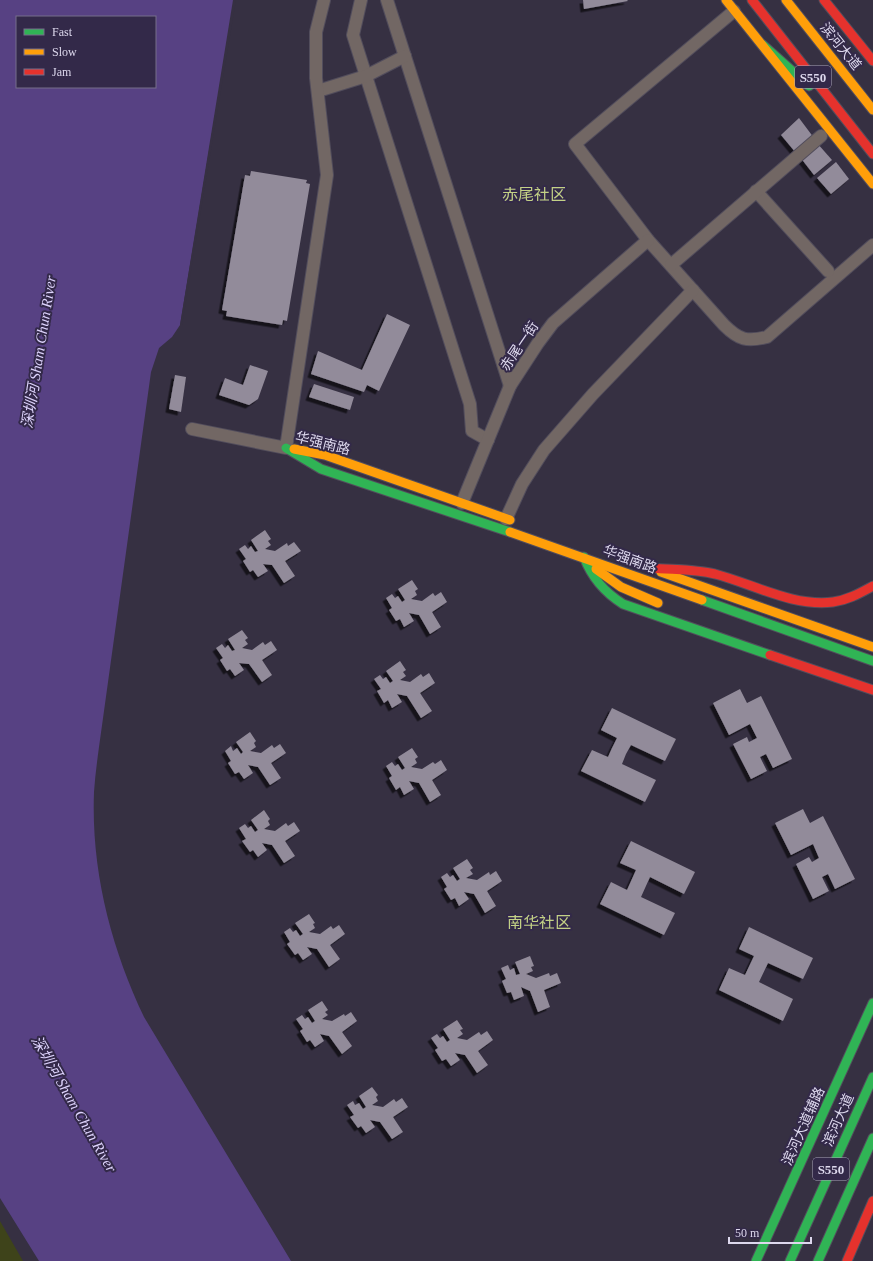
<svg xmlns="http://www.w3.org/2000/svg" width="873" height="1261" font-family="'Times New Roman','Noto Sans SC',serif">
	<defs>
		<filter id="shadow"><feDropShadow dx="-3.5" dy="3.5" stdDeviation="0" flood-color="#0009"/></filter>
	</defs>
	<rect width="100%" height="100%" fill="#363042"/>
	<polygon fill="#3e431a" points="0,1221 23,1261 0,1261"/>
	<path fill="#574183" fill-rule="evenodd" d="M0,0H234L180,325L172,337L159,348L151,372L99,747C97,762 95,777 94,792C91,871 111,947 144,1017L291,1261H39L0,1198ZM17,17H155V87H17Z"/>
	<polygon fill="#363042" points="233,0 236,0 182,325 180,325"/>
	<g fill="#928b9a" filter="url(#shadow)">
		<polygon points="583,0 627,0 628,1 584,9"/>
		<polygon points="799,118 814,138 796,153 781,135"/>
		<polygon points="817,143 832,160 814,175 800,157"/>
		<polygon points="836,162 849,179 831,194 817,178"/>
		<polygon points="251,171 307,180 306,183 310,184 287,321 283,320 282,325 226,316 227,311 222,310 245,175 250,176"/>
		<polygon points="387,314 410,325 379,391 367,385 364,392 311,374 318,351 362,370"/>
		<polygon points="250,365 268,371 258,399 249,405 219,395 225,378 243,385"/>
		<polygon points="175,375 186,377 181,412 169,409"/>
		<polygon points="314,384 354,397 350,410 309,397"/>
		<polygon points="265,530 271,539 268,541 271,545 265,549 275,551 287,543 288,546 294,542 301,551 285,561 295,576 284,583 272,565 263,564 268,571 258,577 253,570 250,572 243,561 246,559 239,549 245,545 248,549 251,546 255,552 258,551 251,540"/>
		<polygon points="412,580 418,589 415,591 417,595 411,599 422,601 433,593 435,596 441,592 447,602 432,612 441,627 430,634 419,615 409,613 414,621 404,627 400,619 396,621 389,610 392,608 386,598 392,594 395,598 398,596 402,602 405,600 398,589"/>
		<polygon points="242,630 248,638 245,640 248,644 242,648 252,650 263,642 265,645 271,641 277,650 262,660 272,675 262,682 249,664 239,663 244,670 235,676 230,669 227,671 220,660 223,658 216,648 222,644 225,648 228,645 232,651 235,650 228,639"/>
		<polygon points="400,661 406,670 403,672 406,676 400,680 410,682 421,674 423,677 429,673 435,683 420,693 432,711 421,718 407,696 397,694 402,702 392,708 388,700 384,703 377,691 381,689 374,679 380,675 383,679 386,677 390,683 393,681 386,671"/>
		<polygon points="740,689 747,703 761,696 792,759 773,768 766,754 760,757 767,771 751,779 733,744 747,737 749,742 757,738 750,724 729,735 713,703"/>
		<polygon points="612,708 676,739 665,761 631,745 626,754 622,764 656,780 645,802 581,771 592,750 608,757 612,748 617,738 601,730"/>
		<polygon points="250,732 256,741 254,743 256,747 250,751 261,753 272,745 274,748 280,744 286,753 271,763 281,778 270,785 258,767 248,765 253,773 244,779 239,772 235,774 228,763 231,761 225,751 231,746 233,751 237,748 241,754 243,752 236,742"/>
		<polygon points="412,748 418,757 415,759 417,763 411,767 422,769 433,762 435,764 441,760 447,770 432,780 441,795 430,802 419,783 409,781 414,789 404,795 400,787 396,790 389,778 392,776 386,766 392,762 395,766 398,764 402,770 405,768 398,757"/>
		<polygon points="803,809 810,823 823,816 855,879 835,889 828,874 822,877 829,891 813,899 796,864 809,857 812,862 819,858 813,844 791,855 775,823"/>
		<polygon points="264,810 270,819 268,821 270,825 264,829 275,831 286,823 288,826 294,822 300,831 285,841 295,856 284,863 272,845 262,843 267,850 258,857 253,850 250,852 242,841 246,839 239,828 245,824 248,828 251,826 255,832 258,830 251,820"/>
		<polygon points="631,841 695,872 684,894 650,877 641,897 675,913 664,935 600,904 611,882 627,890 636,870 620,863"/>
		<polygon points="467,859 473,868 470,870 473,874 466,878 477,880 489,872 490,875 496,871 502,881 487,891 496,906 485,913 474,894 464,892 469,899 459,906 455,898 451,900 444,889 447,887 441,877 447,873 450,877 453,875 457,881 460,879 453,868"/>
		<polygon points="309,914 315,923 313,924 315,928 309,932 320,934 331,926 333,929 339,925 345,934 330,945 340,959 329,967 317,949 307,947 312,954 303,960 298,953 295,955 287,944 290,942 284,932 290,928 293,932 296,930 300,936 303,934 295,923"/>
		<polygon points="749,927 813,958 803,979 768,963 759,982 793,999 783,1021 719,990 729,968 745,975 754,956 739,949"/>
		<polygon points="530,956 534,966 531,967 533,971 526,974 536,978 549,973 550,976 557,973 561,983 544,990 550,1007 538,1012 530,991 521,987 524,996 514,1000 511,992 507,993 502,981 506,979 501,968 508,965 510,970 514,968 516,975 520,974 515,962"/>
		<polygon points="322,1001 328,1010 325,1012 328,1015 322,1019 332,1021 344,1014 345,1016 351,1012 357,1021 342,1032 352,1046 342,1054 329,1036 320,1034 324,1041 315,1047 310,1040 307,1042 300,1031 303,1029 296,1019 302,1015 305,1019 308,1017 312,1023 315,1021 308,1010"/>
		<polygon points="457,1020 463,1029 460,1030 463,1034 457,1038 467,1040 479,1032 481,1035 487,1031 493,1040 478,1051 488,1065 477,1073 465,1055 455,1053 460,1060 451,1066 446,1059 442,1061 435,1050 438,1048 431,1038 437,1034 440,1038 443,1036 447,1042 450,1040 443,1029"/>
		<polygon points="372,1087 378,1095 376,1097 378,1101 372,1105 383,1107 394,1099 396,1102 402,1098 408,1107 393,1117 403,1132 392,1139 380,1122 370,1120 375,1127 366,1133 361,1126 358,1128 350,1117 354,1115 347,1105 353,1101 355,1105 359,1103 363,1109 366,1107 359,1096"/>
	</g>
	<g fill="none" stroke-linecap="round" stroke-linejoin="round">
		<g stroke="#524d5c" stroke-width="14">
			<g id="street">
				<polyline points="361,0 353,35 470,404 472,431 488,440"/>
				<polyline points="387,0 510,386"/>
				<path d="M734,11L575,144L648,240L724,325C739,340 747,342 767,337L873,245"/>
				<polyline points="318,91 366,76 405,56"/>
				<polyline points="756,191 828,271"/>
				<polyline points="671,265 821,136"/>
				<polyline points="192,429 286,448 327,175 316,78 316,32 324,0"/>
				<polyline points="462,503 510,386 538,343 553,323 648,240"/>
				<polyline points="506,519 522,484 544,450 593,394 693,290"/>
			</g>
		</g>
		<g stroke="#524d5c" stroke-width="11">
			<g id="fast">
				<polyline points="763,45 809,86"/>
				<polyline points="286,448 321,469 510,532"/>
				<path d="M584,557C592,578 604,592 623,604L770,655"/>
				<polyline points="702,600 873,661"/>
				<polyline points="756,1261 873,1003"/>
				<polyline points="790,1261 873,1077"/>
				<polyline points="818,1261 873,1138"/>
			</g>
		</g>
		<g stroke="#524d5c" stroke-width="11">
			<g id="slow">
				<polyline points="726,0 873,184"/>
				<polyline points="786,0 873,110"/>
				<polyline points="294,449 325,455 510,520"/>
				<polyline points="510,532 702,600"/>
				<polyline points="596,569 621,587 658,603"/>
				<polyline points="661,572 873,647"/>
			</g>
		</g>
		<g stroke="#524d5c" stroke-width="11">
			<g id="jam">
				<polyline points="752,0 873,154"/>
				<polyline points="824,0 873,61"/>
				<path d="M651,568C672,570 694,569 715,574C753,584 793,607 833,602C848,600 860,593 873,586"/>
				<polyline points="770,655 873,690"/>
				<polyline points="847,1261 873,1201"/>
			</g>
		</g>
		<use href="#street" stroke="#726764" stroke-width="12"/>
		<use href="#fast" stroke="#30b455" stroke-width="9"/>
		<use href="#slow" stroke="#ff9f0a" stroke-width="9"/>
		<use href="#jam" stroke="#e5322d" stroke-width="9"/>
	</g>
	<g text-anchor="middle" stroke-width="4" stroke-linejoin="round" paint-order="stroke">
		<g fill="#332949" stroke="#aaa4bc" stroke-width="1">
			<rect x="795" y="66" width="36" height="22" rx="3"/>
			<rect x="813" y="1158" width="36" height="22" rx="3"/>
		</g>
		<g font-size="13" font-weight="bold" fill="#ddd8ed">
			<text x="813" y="82">S550</text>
			<text x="831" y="1174">S550</text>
		</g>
		<g font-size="14" fill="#ddd8ed" stroke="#332949">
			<text transform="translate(841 46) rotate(51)" y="5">滨河大道</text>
			<text transform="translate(519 346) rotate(-56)" y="5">赤尾一街</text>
			<text transform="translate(323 443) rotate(14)" y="5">华强南路</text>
			<text transform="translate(630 559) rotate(20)" y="5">华强南路</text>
			<text transform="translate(838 1120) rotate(-66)" y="5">滨河大道</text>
			<text transform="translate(803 1126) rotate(-66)" y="5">滨河大道辅路</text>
		</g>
		<g font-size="15" font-style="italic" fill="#ddd3fc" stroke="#332949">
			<text transform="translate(39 352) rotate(-81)" y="5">深圳河 Sham Chun River</text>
			<text transform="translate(74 1104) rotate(60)" y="5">深圳河 Sham Chun River</text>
		</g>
		<g font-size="16" fill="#c3d185" stroke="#332949">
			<text x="534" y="200">赤尾社区</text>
			<text x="539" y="928">南华社区</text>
		</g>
	</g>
	<rect x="16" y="16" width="140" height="72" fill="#332949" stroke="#776f8b"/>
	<rect x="24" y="29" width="20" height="6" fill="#30b455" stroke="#776f8b"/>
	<text x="52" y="36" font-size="12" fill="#ddd8ed">Fast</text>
	<rect x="24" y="49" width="20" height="6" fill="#ff9f0a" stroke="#776f8b"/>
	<text x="52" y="56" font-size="12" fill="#ddd8ed">Slow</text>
	<rect x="24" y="69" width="20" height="6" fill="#e5322d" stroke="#776f8b"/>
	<text x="52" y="76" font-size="12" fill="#ddd8ed">Jam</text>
	<path d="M729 1237v6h82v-6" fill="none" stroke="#ddd8ed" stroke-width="2"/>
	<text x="735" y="1237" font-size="12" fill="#ddd8ed" stroke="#332949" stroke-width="3" paint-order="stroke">50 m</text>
</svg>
